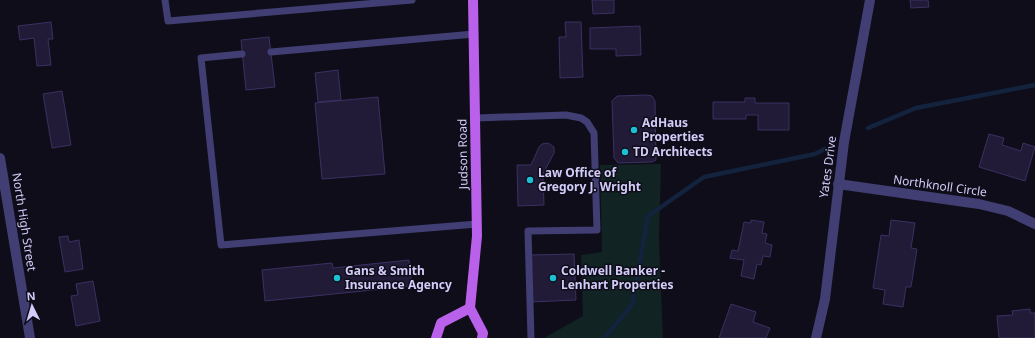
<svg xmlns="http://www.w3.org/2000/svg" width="1035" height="338" font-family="'Noto Sans',sans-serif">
	<rect width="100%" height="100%" fill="#0f0d1a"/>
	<polygon fill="#112322" points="661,164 659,240 663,338 544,338 583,316 581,255 602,252 600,165"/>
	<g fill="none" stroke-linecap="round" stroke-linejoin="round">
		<g stroke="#13233d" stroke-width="4.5">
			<polyline points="868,128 916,108 1035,85"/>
			<polyline points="604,338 632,305 648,216 704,177 815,154 825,149"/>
		</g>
	</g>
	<g fill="#221b38" stroke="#3b3061">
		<polygon points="592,0 614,0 614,13 593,14"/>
		<polygon points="910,0 928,0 929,7 911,8"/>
		<polygon points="51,22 53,39 48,39 51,65 37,66 34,38 20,40 18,26"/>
		<polygon points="565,22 581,22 583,77 560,78 559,37 566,37"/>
		<polygon points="640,26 641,55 616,56 616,49 590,49 590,28"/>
		<polygon points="269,37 275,87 246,90 241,40"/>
		<polygon points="338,70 341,100 318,102 315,73"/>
		<polygon points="62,91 71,145 52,148 43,94"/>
		<polygon points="647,95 652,96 655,101 656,160 652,162 618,163 614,158 612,101 617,96"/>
		<polygon points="378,97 385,174 322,179 315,103"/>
		<polygon points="745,98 755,98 755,103 789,103 789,130 758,130 758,115 746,115 746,119 713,119 713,102 745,102"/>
		<polygon points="989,134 1004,138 1002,145 1021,151 1023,143 1035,147 1025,181 979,167"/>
		<polygon points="548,143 554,147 554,153 543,174 544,205 518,206 517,165 531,165 539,147 542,144"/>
		<polygon points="751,220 764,222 762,233 767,234 765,243 772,245 770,257 763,256 761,265 757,264 754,279 741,276 744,260 730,258 732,250 738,251 744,222 751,223"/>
		<polygon points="891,220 915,223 911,248 917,249 911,287 906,287 903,307 883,304 885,290 873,288 881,235 889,236"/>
		<polygon points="68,236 69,242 79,240 83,269 65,272 59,237"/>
		<polygon points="574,254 576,300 531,302 530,255"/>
		<polygon points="409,260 412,286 265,301 262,270 332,263 333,268"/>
		<polygon points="93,281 100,321 76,326 71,296 78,295 76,284"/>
		<polygon points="731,304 756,312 753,322 770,328 766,338 719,338"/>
		<polygon points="1030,309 1030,313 1035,313 1035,338 999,338 997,316 1013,315 1012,311"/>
	</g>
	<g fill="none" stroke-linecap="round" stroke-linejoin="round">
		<g stroke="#403e73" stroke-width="7">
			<polyline points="165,0 168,21 412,0"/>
			<polyline points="271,52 474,34"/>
			<polyline points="242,54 201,58 221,245 477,224"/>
			<polyline points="476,118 566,115 581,118 587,122 594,133 597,230 528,231 531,338"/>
		</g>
		<g stroke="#403e73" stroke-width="10">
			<polyline points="0,158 30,338"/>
			<polyline points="838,184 979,204 1008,211 1035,224"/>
			<polyline points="816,338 825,299 844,142 870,0"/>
		</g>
		<g stroke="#b961ea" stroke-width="10">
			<polyline points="473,0 477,236 470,308 483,333 482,338"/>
			<polyline points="436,338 441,323 470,308"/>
		</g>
	</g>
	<g fill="#1cbfd4" stroke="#0f0d1a" stroke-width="1.5">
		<circle cx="634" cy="130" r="4"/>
		<circle cx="625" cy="152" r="4"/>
		<circle cx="530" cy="180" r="4"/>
		<circle cx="337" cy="278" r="4"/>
		<circle cx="553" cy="278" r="4"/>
	</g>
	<g text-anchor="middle" stroke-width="3" stroke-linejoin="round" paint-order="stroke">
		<g font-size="12" font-weight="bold" fill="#d2ccf8" stroke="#0f0d1a" text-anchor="start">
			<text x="642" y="127">AdHaus<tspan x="642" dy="14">Properties</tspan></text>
			<text x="633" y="156">TD Architects</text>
			<text x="538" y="177">Law Office of<tspan x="538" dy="14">Gregory J. Wright</tspan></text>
			<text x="345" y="275">Gans &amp; Smith<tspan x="345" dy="14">Insurance Agency</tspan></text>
			<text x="561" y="275">Coldwell Banker -<tspan x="561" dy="14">Lenhart Properties</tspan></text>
		</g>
		<g font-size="12" fill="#d2ccf8" stroke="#0f0d1a">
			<text transform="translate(463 154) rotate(-91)" y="4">Judson Road</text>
			<text transform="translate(828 167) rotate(-82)" y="4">Yates Drive</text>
			<text transform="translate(940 186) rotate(8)" y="4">Northknoll Circle</text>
			<text transform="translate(24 222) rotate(81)" y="4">North High Street</text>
		</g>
	</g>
	<g transform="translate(32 306) rotate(355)" stroke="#0f0d1a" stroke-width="3" paint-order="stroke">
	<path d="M0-3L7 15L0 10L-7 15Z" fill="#d2ccf8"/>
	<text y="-6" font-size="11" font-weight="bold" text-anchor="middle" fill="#d2ccf8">N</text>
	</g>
</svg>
